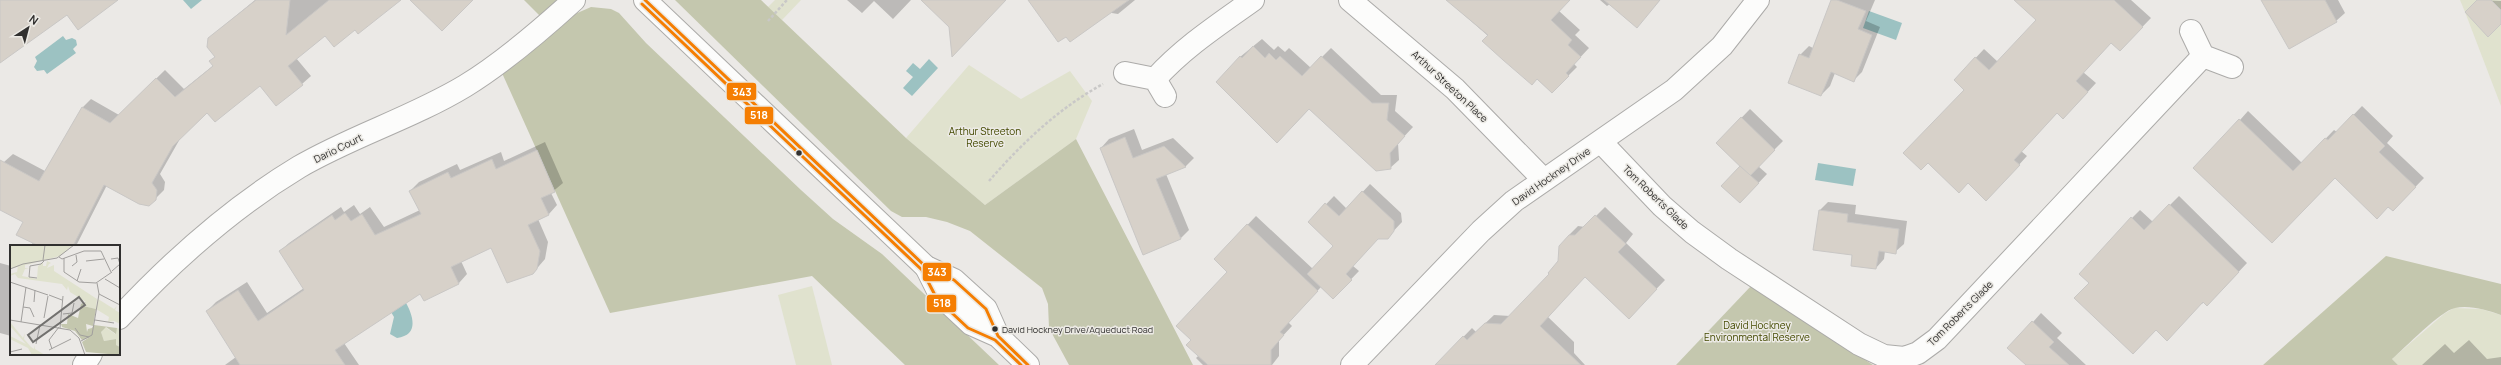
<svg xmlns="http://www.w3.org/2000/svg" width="2501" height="365" font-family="Manrope,sans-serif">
	<rect width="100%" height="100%" fill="#ebe9e6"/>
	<g fill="#e0e2ce">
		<polygon points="775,0 801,0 782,20 768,7"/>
		<polygon points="2460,0 2501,0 2501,106 2465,12"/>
		<polygon points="969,65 1021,99 1070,71 1092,101 1076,139 985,205 906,138"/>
		<polygon points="812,286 832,365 796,365 778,295"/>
		<polygon points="2454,308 2481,309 2501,315 2501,365 2398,365 2392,359 2444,314"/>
	</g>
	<g fill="#c4c7ae">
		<polygon points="524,0 558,0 541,17"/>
		<polygon points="675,0 761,0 906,138 985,205 1076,139 1193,365 1069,365 1049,328 1048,304 1042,288 970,231 947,222 926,217 902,217 891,211"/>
		<polygon points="591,7 611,9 619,13 646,43 801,190 833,219 882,254 999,365 905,365 812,276 610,313 502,73 575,14"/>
		<path d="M2386,256L2501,284V315C2487,310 2470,305 2455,308C2440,311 2405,348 2392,359L2398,365H2263Z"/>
		<polygon points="1751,286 1873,365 1676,365"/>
	</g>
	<g fill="#9cc2c2">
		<polygon points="183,0 202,0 191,9"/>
		<polygon points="1869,11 1902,23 1896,40 1863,28"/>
		<polygon points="63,36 66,40 72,38 76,40 77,45 73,49 76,53 47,74 44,70 37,71 34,67 37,61 35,57"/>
		<polygon points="929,59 938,68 912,96 903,88 913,77 906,71 913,63 920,69"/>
		<polygon points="1818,163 1856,169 1853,186 1815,180"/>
		<path d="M405,301C413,315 420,335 397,338L390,334L394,317L388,307Z"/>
	</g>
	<g fill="#0003">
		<polygon points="255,0 399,0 355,29 325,34 296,58 311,76 302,84 260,85 207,112 181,137 160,174 165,182 164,190 155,199 107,185 76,246 31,246 33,242 24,221 0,198 0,170 4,162 13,154 45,171 83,107 91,99 119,115 165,70 184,89 214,65 216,56 209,38"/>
		<polygon points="847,0 911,0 893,19 874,1 862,13"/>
		<polygon points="1029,0 1135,0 1118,14"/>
		<polygon points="1447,0 1569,0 1559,11 1580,30 1575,35 1589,48 1574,64 1577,67 1552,92"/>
		<polygon points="1600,0 1660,0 1637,26 1610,4 1607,6"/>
		<polygon points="1832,0 1875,0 1866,21 1880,27 1862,72 1854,80 1835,73 1830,86 1821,95 1800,55 1809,46 1813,48"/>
		<polygon points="2016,0 2131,0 2151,18 2120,50 2111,42 2083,72 2096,83 2072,109 2058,112 2021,151 2027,156 1995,191 1968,182 1928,162 1965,90 1955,80 1984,49 1998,62 2037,20"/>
		<polygon points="2262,0 2338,0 2345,13 2336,21"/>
		<polygon points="2479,0 2501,1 2501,23"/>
		<polygon points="1262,39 1274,50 1278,46 1285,52 1289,48 1311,68 1331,48 1381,95 1397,95 1395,111 1413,127 1398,143 1399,160 1390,168 1310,108 1286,133 1240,57"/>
		<polygon points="2362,106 2393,136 2387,143 2424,178 2393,210 2336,177 2272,242 2240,120 2248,111 2302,163 2334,130 2337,132"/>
		<polygon points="1750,109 1783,141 1758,166 1767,174 1748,194 1741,166 1717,143"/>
		<polygon points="1134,129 1142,150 1173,138 1194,158 1186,166 1166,174 1189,230 1181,238 1101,148 1109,139"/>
		<polygon points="545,142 563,183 551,193 557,205 549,214 538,219 548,242 545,259 533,273 491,247 461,261 467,274 459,283 424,300 420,292 344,343 359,365 225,365 236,357 207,311 216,302 247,282 267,313 304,288 280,251 289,243 341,207 344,212 354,205 360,214 370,207 384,227 420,210 410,191 419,182 457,164 460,170 501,152 504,161"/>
		<polygon points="1370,184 1401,213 1402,222 1387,238 1378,238 1353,266 1359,271 1333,298 1321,287 1288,322 1292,326 1279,340 1279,356 1272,365 1203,365 1196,358 1199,355 1193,339 1229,272 1215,259 1256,216 1313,269 1335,246 1309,222 1334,196 1347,209"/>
		<polygon points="2179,196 2247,263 2216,296 2156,329 2090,283 2132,218 2140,210 2153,222"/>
		<polygon points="1828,202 1856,205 1855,214 1907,221 1904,244 1895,252 1885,251 1884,259 1876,268 1854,255 1820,210"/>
		<polygon points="1605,207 1633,234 1626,243 1665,280 1637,309 1585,276 1548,317 1574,342 1574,353 1585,365 1436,365 1472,328 1476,332 1494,315 1510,316 1551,274 1559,262 1569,235 1578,226 1585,227"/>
		<polygon points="0,263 11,266 11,336 0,333"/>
		<polygon points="2041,313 2062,333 2057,338 2086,365 2027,365 2033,322"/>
		<polygon points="2469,340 2487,359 2501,357 2501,365 2422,365 2445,344 2454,353"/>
	</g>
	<g fill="#d7d1c9" stroke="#c9c7c5">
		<polygon points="0,0 118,0 78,30 67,15 0,63"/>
		<polygon points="256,0 290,0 286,35 329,0 401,0 358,34 355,30 334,47 325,36 288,66 303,85 276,106 260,86 215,122 207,113 173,146 152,183 157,190 156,200 149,206 139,204 104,185 73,246 39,246 16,235 23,222 0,210 0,160 39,181 82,107 110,123 156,78 175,97 213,66 209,61 215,57 207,47 208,38"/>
		<polygon points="410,0 473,0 442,31"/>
		<polygon points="921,0 1006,0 952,57 949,27"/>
		<polygon points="1028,0 1129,0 1070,42 1066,37 1058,42"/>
		<polygon points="1446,0 1570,0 1551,20 1572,40 1568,45 1581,57 1566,73 1569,76 1552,93 1537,79 1532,85 1503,60 1482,41 1488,35"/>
		<polygon points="1604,0 1660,0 1637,28"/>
		<polygon points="1831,0 1837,0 1866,11 1858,29 1872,35 1854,82 1831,72 1821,96 1788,83 1799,54 1809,58"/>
		<polygon points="2014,0 2114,0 2143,27 2120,51 2111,43 2076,81 2088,92 2063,119 2057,113 2014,160 2020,165 1986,201 1968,183 1959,193 1928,163 1921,170 1903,153 1964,90 1954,80 1975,57 1989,70 2036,20"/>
		<polygon points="2261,0 2325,0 2337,22 2289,49"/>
		<polygon points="2477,0 2491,0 2501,10 2501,24 2488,37 2465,12"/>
		<polygon points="1253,46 1265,58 1269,53 1276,60 1280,56 1302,76 1321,56 1372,103 1389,103 1387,120 1405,136 1390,153 1391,169 1376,171 1309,109 1277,143 1216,82 1240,56 1242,58"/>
		<polygon points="2353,114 2385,146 2379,152 2416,187 2393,211 2388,207 2377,219 2335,178 2272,243 2193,168 2239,119 2293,171 2325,138 2328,140"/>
		<polygon points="1741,117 1775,150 1750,176 1716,143"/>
		<polygon points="1125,137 1133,158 1164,146 1186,167 1156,179 1181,239 1143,255 1100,148"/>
		<polygon points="537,150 555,192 541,198 549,215 528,225 540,251 537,269 533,274 507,283 491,248 451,267 459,284 424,301 420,294 335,350 345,365 240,365 206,311 238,290 258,321 304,290 279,251 332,215 335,220 345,213 351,221 362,214 375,235 421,214 409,191 448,172 451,178 492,159 496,169"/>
		<polygon points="1740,166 1759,183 1740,203 1721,186"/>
		<polygon points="1362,191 1394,221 1394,231 1388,239 1378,239 1346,274 1352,280 1333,299 1307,274 1333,246 1308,222 1325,203 1339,216"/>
		<polygon points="2169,204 2239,272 2207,306 2203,302 2167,341 2156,330 2133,354 2074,298 2089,283 2079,274 2131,217 2144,230"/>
		<polygon points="1819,210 1848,214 1847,222 1899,229 1896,254 1879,251 1876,269 1851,266 1852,255 1813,250"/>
		<polygon points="1595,215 1626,244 1618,252 1657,289 1629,319 1585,277 1540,326 1581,365 1435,365 1463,336 1467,340 1485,323 1501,324 1549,274 1548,273 1558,261 1559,246 1569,235 1575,235"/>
		<polygon points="1247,224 1318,291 1280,332 1284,335 1271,350 1271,365 1208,365 1186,345 1191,340 1176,326 1227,272 1214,259"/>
		<polygon points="2032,321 2054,342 2049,347 2069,365 2026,365 2007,348"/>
	</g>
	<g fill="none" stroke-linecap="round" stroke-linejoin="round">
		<g stroke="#acaba9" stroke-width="24">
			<g id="street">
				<polyline points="1350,0 1455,89 1543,179"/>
				<polyline points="2191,31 2203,56 2232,67"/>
				<polyline points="1125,73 1155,79 1165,96"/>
				<path d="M1155,79C1184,47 1218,25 1253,0"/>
				<polyline points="1601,142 1662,206 1692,232 1729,259 1859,344 1884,356 1904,358 1918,353 1937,339 2203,56"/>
				<path d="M119,318C173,260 231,208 299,167C352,136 412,118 465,86C504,62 540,31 574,0"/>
				<polyline points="84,365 91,354"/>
				<polyline points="1352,365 1481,231 1514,201 1674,90 1722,46 1758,0"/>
			</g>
		</g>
		<g stroke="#acaba9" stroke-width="24">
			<g id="secondary">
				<polyline points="645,0 926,267 954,280 986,309 998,336"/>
				<polyline points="926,267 940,295 971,324 998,336 1028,365"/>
			</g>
		</g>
		<g stroke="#c9c8c7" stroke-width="2.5" stroke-dasharray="3 2" stroke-linecap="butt">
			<polyline points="768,21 787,0"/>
			<path d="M989,181C1022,143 1059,108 1103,84"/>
		</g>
		<use href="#street" stroke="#fcfcfb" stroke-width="22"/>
		<use href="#secondary" stroke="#fcfcfb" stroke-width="22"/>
		<g stroke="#eceae5" stroke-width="6">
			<polyline id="bus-1" points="645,0 926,267 954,280 986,309 998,336 1028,365"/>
		</g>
		<g stroke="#eceae5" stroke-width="6">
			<polyline id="bus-2" points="642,4 922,270 937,299 968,328 995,340 1021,365"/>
		</g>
		<use href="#bus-1" stroke="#f57e02" stroke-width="3"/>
		<use href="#bus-2" stroke="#f57e02" stroke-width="3"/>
	</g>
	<g fill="#31302f" stroke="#eceae5" stroke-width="1.5">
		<circle cx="799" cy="153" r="3.5"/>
		<circle cx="995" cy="329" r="3.5"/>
	</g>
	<g text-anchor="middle" stroke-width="3" stroke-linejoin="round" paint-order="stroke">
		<g font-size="9" fill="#31302f" stroke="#eceae5" text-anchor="start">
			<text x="1002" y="333">David Hockney Drive/Aqueduct Road</text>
		</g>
		<g font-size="10" fill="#31302f" stroke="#eceae5">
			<text transform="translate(1450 86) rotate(43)" y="4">Arthur Streeton Place</text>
			<text transform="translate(338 148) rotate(-26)" y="4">Dario Court</text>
			<text transform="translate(1551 176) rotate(-35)" y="4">David Hockney Drive</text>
			<text transform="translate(1656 197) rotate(44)" y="4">Tom Roberts Glade</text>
			<text transform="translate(1960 313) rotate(-45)" y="4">Tom Roberts Glade</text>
		</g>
		<g font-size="10" fill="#444a01" stroke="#eceae5">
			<text x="985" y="135">Arthur Streeton<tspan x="985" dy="12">Reserve</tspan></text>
			<text x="1757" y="329">David Hockney<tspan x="1757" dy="12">Environmental Reserve</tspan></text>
		</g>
	</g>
	<g transform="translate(10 245)">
		<rect width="110" height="110" fill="#ebe9e6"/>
		<path d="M0,0H63L50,11L0,24ZM37,16L41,18L39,19L37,23L44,20V26L87,54L86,64L73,61L76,57L60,47L58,41L57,45L52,39L8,33L5,29L0,31V29L7,27L8,21L30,17L15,20V23L19,24H15L12,31L27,34L28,21L33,17V21H36ZM88,54L104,64L107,61L105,65L110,68V79L104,76L98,77L99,72L86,64ZM0,77L13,93L15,88L14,94L21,102L24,104L25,100V104L35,110H22L18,103L0,94V91L16,99L0,81ZM95,82L105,89L107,83L110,84V102L106,100V94L94,96L91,87Z" fill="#e0e2ce"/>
		<path d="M76,57L73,61L86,64L83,81L76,79L77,87L78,84L82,83L84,80L107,83L106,89L96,82L91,87L94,96L106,94V100L110,102L109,110L76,107L72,97L78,93L72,95L65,86L52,82L51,79H57L58,69L68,73L71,59Z" fill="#c4c7ae"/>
		<path fill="none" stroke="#a19f9d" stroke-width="1" d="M49,12L52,14L74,6H91L101,27M54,13V27L69,37L86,38L102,27M101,14L108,13L110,19L102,26M33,15L35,0M76,16L94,14M62,21L67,17L66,10M0,24L13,19L47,13L64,0M27,33L19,32L20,21L31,19L34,16M95,34L110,43M67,36L71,24M0,37L38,50M89,49L110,60M39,50L52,55M24,57L25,45M13,62L20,63L24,72M53,69L62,68L64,58M34,73L38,51M0,75L60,85L69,93L75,110M85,75L104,78M11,77L16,42M50,83L53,51M65,83L70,90L79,92M71,96L82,90L89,49L87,38M26,99L30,80M42,104L39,95L49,82M39,105L61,94M0,107L12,104"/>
		<path fill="#72716f" fill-opacity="0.15" stroke="#72716f" stroke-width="2" d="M69,52L75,60L23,97L18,90Z"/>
		<rect width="110" height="110" fill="none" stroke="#31302f" stroke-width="2"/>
	</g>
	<g stroke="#eceae5" stroke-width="1.5">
		<rect x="726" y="82" width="31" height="19" rx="4" fill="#f57e02"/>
		<rect x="744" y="106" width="30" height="19" rx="4" fill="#f57e02"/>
		<rect x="922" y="262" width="30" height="20" rx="4" fill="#f57e02"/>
		<rect x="926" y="294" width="31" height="19" rx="4" fill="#f57e02"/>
	</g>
	<g font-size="11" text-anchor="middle" font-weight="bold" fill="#fff">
		<text x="742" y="96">343</text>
		<text x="759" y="119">518</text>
		<text x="937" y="276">343</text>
		<text x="942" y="307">518</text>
	</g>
	<g transform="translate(28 28) rotate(36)" stroke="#eceae5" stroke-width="3" paint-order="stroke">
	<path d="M0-3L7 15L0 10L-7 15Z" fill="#31302f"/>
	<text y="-6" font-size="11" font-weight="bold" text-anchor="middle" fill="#31302f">N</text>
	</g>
</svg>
